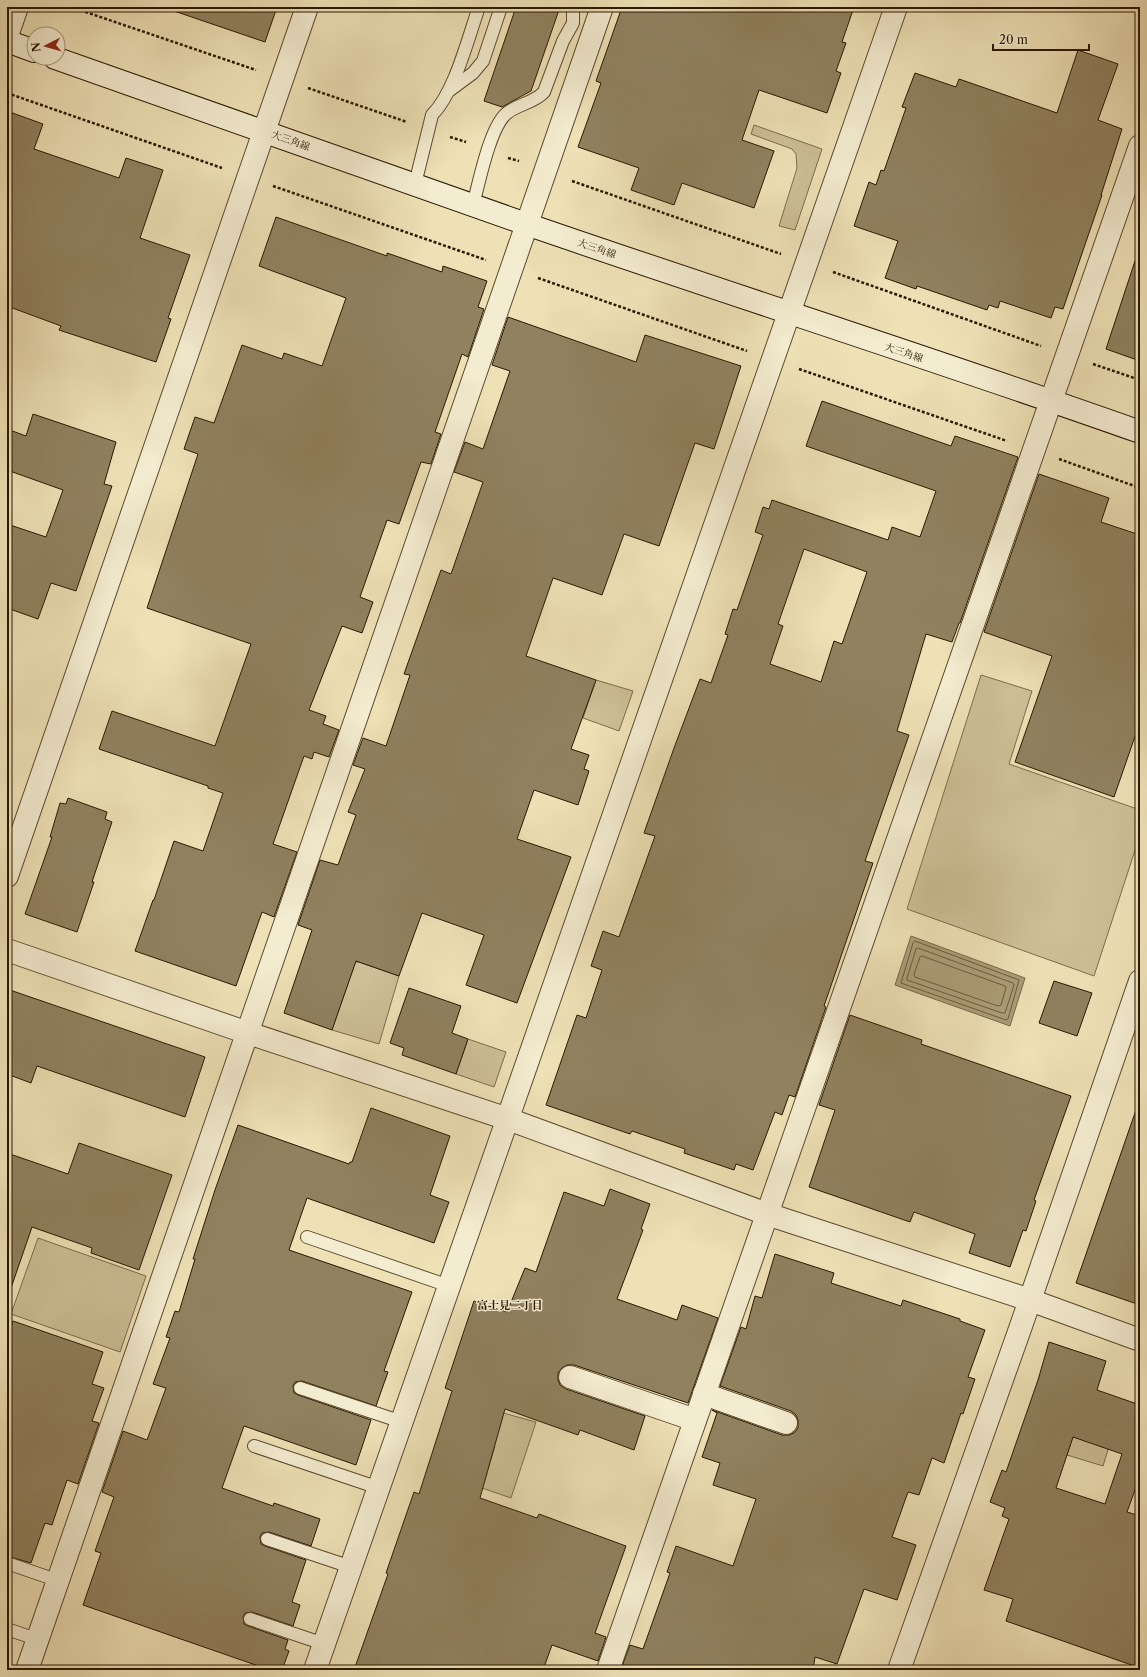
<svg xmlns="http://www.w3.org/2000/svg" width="1147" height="1677" font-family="'Libre Caslon Text','Noto Serif JP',serif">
	<rect width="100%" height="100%" fill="#eee1b6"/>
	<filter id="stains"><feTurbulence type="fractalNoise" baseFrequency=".005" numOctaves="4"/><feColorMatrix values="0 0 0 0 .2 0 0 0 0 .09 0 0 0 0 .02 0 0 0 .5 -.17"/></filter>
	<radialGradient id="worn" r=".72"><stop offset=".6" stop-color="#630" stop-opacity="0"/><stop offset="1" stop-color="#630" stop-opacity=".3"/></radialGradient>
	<g fill="#cdbf97" stroke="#7c6c4c">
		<polygon points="754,125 822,149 795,230 779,226 797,168 796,154 792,149 751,134"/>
		<polygon points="981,675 1032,691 1009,764 1140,810 1140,835 1094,976 907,909"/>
		<polygon points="596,680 633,691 619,731 583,718"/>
		<polygon points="355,962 359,962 399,976 379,1044 332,1030"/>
		<polygon points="468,1039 506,1052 494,1087 456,1074"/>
		<polygon points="38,1238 146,1276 120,1352 11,1314"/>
		<polygon points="485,1408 536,1422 511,1498 482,1488 495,1446 475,1439"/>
		<polygon points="1115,1427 1103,1466 1067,1455 1075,1431"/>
	</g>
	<polygon fill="#ab9d78" stroke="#776848" points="911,936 1025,978 1010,1026 895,985"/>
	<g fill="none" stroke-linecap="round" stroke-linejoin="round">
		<g stroke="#6a5a3c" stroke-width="1">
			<polygon points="915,941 1019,980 1008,1019 1006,1020 901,983 913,943"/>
			<polygon points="918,948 1013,983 1014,985 1005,1013 1002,1013 907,980 907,978 916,949"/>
			<polygon points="922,956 1005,986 1006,988 1001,1005 998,1006 915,977 914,974 920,957"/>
		</g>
	</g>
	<g fill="#90815f" stroke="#2a1800" fill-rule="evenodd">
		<polygon points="175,7 277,7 265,42 174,11"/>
		<polygon points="516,7 560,7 531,91 502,107 484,101"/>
		<polygon points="622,7 854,7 842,42 846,43 836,71 841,73 827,113 759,90 742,140 774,151 754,208 682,183 674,205 631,190 639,168 578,147 601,83 596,81"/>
		<polygon points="1078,50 1118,64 1098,120 1122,129 1101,195 1102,195 1063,309 1055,307 1051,318 1000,301 998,308 989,305 987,310 917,286 916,289 885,278 898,241 854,226 869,182 876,185 881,170 884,171 906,108 902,107 915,73 956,87 959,79 1057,113"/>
		<polygon points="7,111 43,124 34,149 119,178 126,158 163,170 140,238 190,255 168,318 171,319 156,362 59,330 61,326 7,306"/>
		<polygon points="276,217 387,256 387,253 442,272 443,266 487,281 478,307 484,309 468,357 462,354 435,432 441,434 431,464 421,462 399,524 387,520 360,597 373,602 362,633 342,626 309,710 326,716 323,724 339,730 329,757 314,752 312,759 304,756 273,844 297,852 274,917 262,912 236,986 135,951 153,900 154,900 174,841 203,851 223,793 208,788 208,786 99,749 112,711 215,746 251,644 147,608 198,454 184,449 195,417 214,423 242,345 282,359 284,353 322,366 346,298 259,266"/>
		<polygon points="1135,261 1140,262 1140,361 1106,349"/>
		<polygon points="508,317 636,362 645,335 741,366 714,449 695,443 659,546 624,534 602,595 553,578 526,656 596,680 571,749 589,755 584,769 589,771 578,805 534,790 517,839 571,857 517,1003 466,985 484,935 422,913 399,976 356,961 332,1030 284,1013 312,930 298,925 320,860 338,865 356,815 348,812 365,769 353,765 363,738 386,746 410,675 404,674 441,570 451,574 483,482 454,472 465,442 483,449 510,371 492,365"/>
		<path d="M822,401L951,446L955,436L1018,457L960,623H959L952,642L926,634L897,731L909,735L865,861L873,863L824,1006L826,1007L795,1097L789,1095L782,1115L775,1112L753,1170L736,1164L734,1170L684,1153L685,1149L632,1131L630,1134L546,1105L577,1015L586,1018L602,970L591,966L603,931L619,937L655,836L644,833L674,748L700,679L711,683L728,635L725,634L733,609L737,610L763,535L755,532L763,507L769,509L772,500L888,540L892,527L920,537L936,491L806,446ZM804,549L867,572L842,644L834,641L821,682L770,664L783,626L778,624Z"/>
		<polygon points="33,414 116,442 104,484 112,486 76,591 51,583 38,619 7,608 7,524 46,537 63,490 7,470 7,429 26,436"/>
		<polygon points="1039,474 1109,498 1101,522 1140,535 1140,722 1114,797 1015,762 1052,656 984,632"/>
		<polygon points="68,798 107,812 105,819 112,822 92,882 94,882 77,932 25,914 52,837 50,837 60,803 66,804"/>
		<polygon points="1054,981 1092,993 1077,1036 1039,1023"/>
		<polygon points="409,988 461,1006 452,1033 468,1039 456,1074 402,1055 404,1048 390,1043"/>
		<polygon points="7,989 205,1057 185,1117 37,1066 31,1083 7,1074"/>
		<polygon points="850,1015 922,1040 921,1044 1071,1096 1034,1200 1036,1201 1026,1231 1023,1230 1010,1267 969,1253 975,1234 914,1212 910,1222 809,1187 835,1110 819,1105"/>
		<polygon points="371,1108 450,1136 430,1195 449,1202 434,1243 307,1198 289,1250 412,1292 384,1371 388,1372 376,1406 302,1381 295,1382 293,1386 294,1393 298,1395 371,1420 356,1465 244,1426 222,1488 273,1506 274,1503 320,1519 311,1546 269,1532 262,1533 260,1537 261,1544 265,1546 306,1560 292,1602 300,1605 293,1626 252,1612 245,1613 243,1617 244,1624 248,1626 288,1640 285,1649 289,1651 282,1670 270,1670 83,1605 101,1553 95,1551 114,1497 102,1492 123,1431 147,1440 166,1388 153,1384 170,1338 166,1337 175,1311 179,1312 195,1259 193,1259 215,1190 238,1125 349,1164 350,1162 352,1162"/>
		<polygon points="1136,1110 1140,1110 1140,1305 1076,1283"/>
		<polygon points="79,1143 172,1175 139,1270 91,1253 92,1248 32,1227 11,1288 7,1288 7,1153 68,1174"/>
		<polygon points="610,1189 650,1204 641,1229 643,1230 617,1299 677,1320 682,1305 718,1318 688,1403 574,1365 567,1365 562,1368 558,1373 558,1380 560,1385 566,1389 645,1416 634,1450 580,1430 578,1435 505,1409 480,1498 537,1518 539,1514 626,1546 595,1633 606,1637 598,1661 552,1645 543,1670 354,1670 388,1574 386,1573 414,1492 419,1494 452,1391 445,1388 474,1301 507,1312 525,1268 536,1272 564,1192 604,1206"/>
		<polygon points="775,1254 834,1273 831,1283 901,1306 903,1300 960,1319 960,1321 985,1330 968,1377 975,1379 963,1414 961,1413 944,1463 932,1458 919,1495 908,1492 892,1537 916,1545 897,1600 864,1589 837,1664 815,1657 813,1670 621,1669 630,1645 643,1649 670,1573 667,1572 676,1546 733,1566 756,1499 713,1485 720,1463 702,1457 717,1413 712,1410 782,1435 789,1435 794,1433 798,1428 798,1420 796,1415 791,1411 720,1386 741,1327 746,1329 755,1296 762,1298"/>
		<polygon points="13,1321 103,1352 92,1384 104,1388 92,1421 99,1423 78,1484 67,1480 52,1525 45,1523 31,1563 7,1556 7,1337"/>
		<path d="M1049,1342L1106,1361L1097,1390L1140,1405V1476L1127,1512L1140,1516V1668L1006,1621L1013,1599L984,1590L1009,1519L1002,1516L1005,1508L990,1502L1002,1470L1006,1472L1038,1380ZM1073,1437L1122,1454L1105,1504L1056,1488Z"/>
	</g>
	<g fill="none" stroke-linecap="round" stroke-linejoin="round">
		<g stroke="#5b4a2e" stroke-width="14">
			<g id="lane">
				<polyline points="450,90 473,73 483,61 501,7"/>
				<path d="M415,184L432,115C455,92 468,38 479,7"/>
				<path d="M473,205C479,183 490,126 507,113C518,104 534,103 544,92L563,41L573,23V12L572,7"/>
				<polyline points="307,1237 449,1286"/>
				<polyline points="300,1388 402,1422"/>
				<polyline points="254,1446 379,1488"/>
				<polyline points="267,1539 351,1567"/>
				<polyline points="7,1563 59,1581"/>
				<polyline points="250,1619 324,1644"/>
				<polyline points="7,1629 39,1640"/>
			</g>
		</g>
		<g stroke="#5b4a2e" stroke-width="24">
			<g id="street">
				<polyline points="7,36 17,7"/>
				<polyline points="7,876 307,7"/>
				<polyline points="7,950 248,1033 508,1119 767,1214 1030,1300 1140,1340"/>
				<polyline points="570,1377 695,1420"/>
				<polyline points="704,1394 786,1423"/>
				<polyline points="27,1670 602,7"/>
				<polyline points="315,1670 896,7"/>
				<polyline points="608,1670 1140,146"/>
				<polyline points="899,1670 1021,1326 1140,981"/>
			</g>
		</g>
		<g stroke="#2a1800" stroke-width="24">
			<g id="secondary">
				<polyline points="7,41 34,51"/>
				<path d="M55,58C213,113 371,170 529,225C732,295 937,360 1140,432"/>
			</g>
		</g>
		<g stroke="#2a1800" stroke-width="2.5" stroke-dasharray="3 2" stroke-linecap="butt">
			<polyline points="71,7 256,70"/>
			<polyline points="308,88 407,122"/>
			<polyline points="7,93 222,168"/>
			<polyline points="450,137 466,142"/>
			<polyline points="508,158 519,161"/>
			<polyline points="572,181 781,254"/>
			<polyline points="273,186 486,260"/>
			<polyline points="833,272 1041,346"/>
			<polyline points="538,278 747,351"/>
			<polyline points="1093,364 1140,380"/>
			<polyline points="799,369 1007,441"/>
			<polyline points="1059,459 1140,488"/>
		</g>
		<use href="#lane" stroke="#f4ecd0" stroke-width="12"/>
		<use href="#street" stroke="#f4ecd0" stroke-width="22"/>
		<use href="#secondary" stroke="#f4ecd0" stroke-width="22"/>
	</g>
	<g text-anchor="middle" stroke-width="3" stroke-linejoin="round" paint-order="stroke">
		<g font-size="10" fill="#2a1800" stroke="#f4ecd0">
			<text transform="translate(291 140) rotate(20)" y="4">大三角線</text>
			<text transform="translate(597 248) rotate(19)" y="4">大三角線</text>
			<text transform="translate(904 352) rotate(18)" y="4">大三角線</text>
		</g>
		<g font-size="11" font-weight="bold" fill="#2a1800" stroke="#f4ecd0">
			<text x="510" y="1309">富士見二丁目</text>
		</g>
	</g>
	<rect width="1147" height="1677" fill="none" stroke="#eee1b6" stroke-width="24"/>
	<rect x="8" y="8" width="1131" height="1661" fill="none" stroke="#2a1800" stroke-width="2"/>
	<rect x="12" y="12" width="1123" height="1653" fill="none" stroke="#2a1800"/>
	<g transform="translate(46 46) rotate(264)"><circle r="19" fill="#f4ecd0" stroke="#a3977d"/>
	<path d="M0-3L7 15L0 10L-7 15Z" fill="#8f2418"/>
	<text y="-6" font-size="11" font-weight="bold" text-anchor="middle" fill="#2a1800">N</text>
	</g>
	<path d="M993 44v6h96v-6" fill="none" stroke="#2a1800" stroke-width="2"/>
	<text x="999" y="44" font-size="12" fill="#2a1800" stroke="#f4ecd0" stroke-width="3" paint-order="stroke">20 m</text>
	<rect width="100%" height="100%" filter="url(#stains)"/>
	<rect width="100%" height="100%" fill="url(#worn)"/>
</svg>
